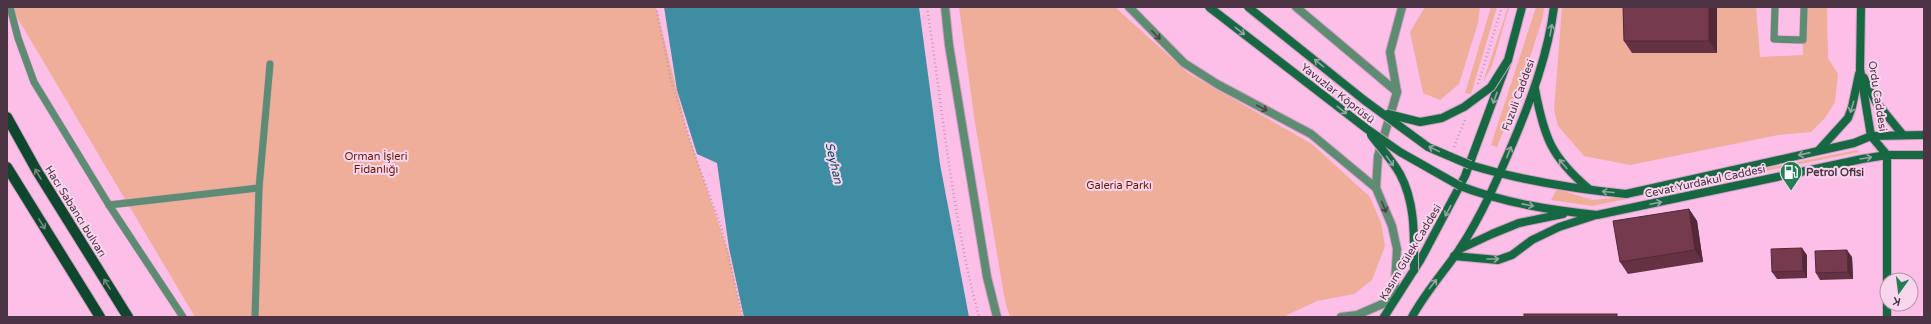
<svg xmlns="http://www.w3.org/2000/svg" width="1931" height="324" font-family="'Varela Round',sans-serif">
	<rect width="100%" height="100%" fill="#fcbfe8"/>
	<g fill="#eeae99">
		<polygon points="11,7 656,7 687,131 729,254 742,317 195,317"/>
		<polygon points="959,7 1115,7 1188,73 1312,144 1370,197 1381,223 1385,246 1372,280 1354,294 1317,301 1283,317 1010,317 1005,301 975,123"/>
		<polygon points="1425,7 1480,7 1478,23 1459,84 1440,100 1423,93 1410,32"/>
		<polygon points="1491,7 1497,7 1471,94 1465,93"/>
		<polygon points="1508,7 1509,7 1492,66 1483,82"/>
		<polygon points="1536,7 1544,7 1543,17 1520,88 1497,147 1491,145"/>
		<polygon points="1562,7 1756,7 1760,57 1803,55 1802,7 1827,7 1828,58 1838,74 1835,102 1825,118 1811,132 1778,135 1630,165 1584,156 1558,126 1554,110"/>
		<polygon points="1857,150 1859,152 1592,206 1551,200 1557,189 1593,200 1622,197"/>
	</g>
	<polygon fill="#3f8da2" points="664,7 919,7 940,164 969,317 744,317 729,248 717,163 697,154 677,90"/>
	<g fill="none" stroke-linecap="round" stroke-linejoin="round">
		<g stroke="#d5a0c4" stroke-width="8">
			<g id="lane">
				<polyline points="10,7 18,38 34,82 109,205 183,317"/>
				<polyline points="1775,7 1774,39 1803,40 1804,7"/>
				<polyline points="109,205 259,188"/>
				<polyline points="255,317 259,188 270,64"/>
			</g>
		</g>
		<g stroke="#d5a0c4" stroke-width="10">
			<g id="street">
				<polyline points="945,7 949,45 987,277 997,317"/>
				<polyline points="1129,7 1184,63 1217,84 1311,134 1376,188"/>
				<polyline points="1296,7 1397,92"/>
				<polyline points="1341,317 1357,315 1394,299 1397,249 1392,226 1376,188 1378,156 1397,92 1390,52 1402,7"/>
			</g>
		</g>
		<g stroke="#d5a0c4" stroke-width="10">
			<g id="secondary">
				<polyline points="1861,7 1860,69 1871,136 1887,155 1887,280"/>
				<polyline points="1864,78 1876,102 1903,135"/>
				<path d="M1535,89C1544,137 1551,157 1589,189"/>
				<polyline points="1819,150 1848,118 1852,107 1859,74"/>
				<path d="M1470,165C1520,180 1574,189 1626,194L1854,143L1871,136L1924,135"/>
				<path d="M1460,186C1505,203 1549,210 1597,215L1862,159L1887,155H1924"/>
				<polyline points="1460,249 1492,234 1519,223 1563,214"/>
				<polyline points="1454,256 1498,260 1512,255 1532,240 1559,227 1593,216"/>
				<polyline points="1384,317 1421,259 1465,176 1508,60 1522,7"/>
				<path d="M1412,317C1425,293 1443,273 1459,250C1482,215 1498,178 1514,140C1532,97 1548,54 1554,7"/>
				<polyline points="1887,317 1887,297"/>
			</g>
		</g>
		<g stroke="#d5a0c4" stroke-width="12">
			<g id="primary">
				<polyline points="7,117 37,171 128,317"/>
				<polyline points="7,167 100,317"/>
			</g>
		</g>
		<g stroke="#c695b6" stroke-width="2.5" stroke-dasharray="1 3" stroke-linecap="butt">
			<polyline points="656,7 671,80 695,156 721,226 743,317"/>
			<path d="M927,7C943,111 952,216 979,317"/>
			<polyline points="1478,84 1502,7"/>
			<polyline points="1454,147 1466,117"/>
		</g>
		<use href="#lane" stroke="#5e8c72" stroke-width="7"/>
		<use href="#street" stroke="#5e8c72" stroke-width="8"/>
		<use href="#secondary" stroke="#166843" stroke-width="8"/>
		<use href="#primary" stroke="#0f472e" stroke-width="10"/>
		<g stroke="#d5a0c4" stroke-width="10" stroke-linecap="butt">
			<g id="secondary-bridge">
				<polyline points="1209,7 1367,129 1400,152 1460,186"/>
				<polyline points="1248,7 1364,100 1428,147 1470,165"/>
				<polyline points="1388,114 1420,122 1442,118 1464,107 1491,87 1508,60"/>
				<path d="M1371,135C1380,147 1392,160 1400,174C1416,204 1414,238 1414,270"/>
			</g>
		</g>
		<use href="#secondary-bridge" stroke="#166843" stroke-width="8"/>
	</g>
	<g fill="#653244">
		<polygon points="1623,7 1717,7 1717,53 1632,53 1624,41"/>
		<polygon points="1689,209 1697,221 1703,262 1628,274 1620,262"/>
		<polygon points="1807,255 1807,278 1777,279 1772,272"/>
		<polygon points="1852,257 1853,279 1820,280 1816,273"/>
	</g>
	<g fill="#532937">
		<polygon points="1709,7 1717,7 1717,53 1709,41"/>
		<polygon points="1689,209 1697,221 1703,262 1695,250"/>
		<polygon points="1802,248 1807,255 1807,278 1803,271"/>
		<polygon points="1847,250 1852,257 1853,279 1848,272"/>
	</g>
	<g fill="#763a4f" stroke="#532937">
		<polygon points="1623,7 1709,7 1709,41 1624,41"/>
		<polygon points="1689,209 1695,250 1620,262 1613,221"/>
		<polygon points="1802,248 1803,271 1772,272 1771,249"/>
		<polygon points="1847,250 1848,272 1816,273 1815,251"/>
		<rect x="1524" y="314" width="93" height="3"/>
	</g>
	<defs><path id="oneway-shaft" d="M-6 0H5M1.5-3L5.5 0L1.5 3" fill="none" stroke-width="1.6" stroke-linecap="round" stroke-linejoin="round"/></defs>
	<g stroke="#93a4a1">
		<use href="#oneway-shaft" transform="translate(1551 30) rotate(-80)"/>
		<use href="#oneway-shaft" transform="translate(1240 31) rotate(38)"/>
		<use href="#oneway-shaft" transform="translate(1319 63) rotate(-141)"/>
		<use href="#oneway-shaft" transform="translate(1495 98) rotate(110)"/>
		<use href="#oneway-shaft" transform="translate(1852 107) rotate(107)"/>
		<use href="#oneway-shaft" transform="translate(1342 110) rotate(38)"/>
		<use href="#oneway-shaft" transform="translate(1434 149) rotate(-154)"/>
		<use href="#oneway-shaft" transform="translate(1509 152) rotate(-68)"/>
		<use href="#oneway-shaft" transform="translate(1804 154) rotate(167)"/>
		<use href="#oneway-shaft" transform="translate(1866 158) rotate(-9)"/>
		<use href="#oneway-shaft" transform="translate(1390 161) rotate(54)"/>
		<use href="#oneway-shaft" transform="translate(1563 164) rotate(-130)"/>
		<use href="#oneway-shaft" transform="translate(1608 192) rotate(-175)"/>
		<use href="#oneway-shaft" transform="translate(1656 203) rotate(-12)"/>
		<use href="#oneway-shaft" transform="translate(1528 205) rotate(11)"/>
		<use href="#oneway-shaft" transform="translate(1448 211) rotate(118)"/>
		<use href="#oneway-shaft" transform="translate(1493 259)"/>
		<use href="#oneway-shaft" transform="translate(1433 284) rotate(-52)"/>
	</g>
	<g stroke="#4e3d4a">
		<use href="#oneway-shaft" transform="translate(1156 35) rotate(45)"/>
		<use href="#oneway-shaft" transform="translate(1262 108) rotate(28)"/>
		<use href="#oneway-shaft" transform="translate(1384 207) rotate(68)"/>
	</g>
	<g stroke="#798784">
		<use href="#oneway-shaft" transform="translate(38 174) rotate(-121)"/>
		<use href="#oneway-shaft" transform="translate(42 224) rotate(58)"/>
		<use href="#oneway-shaft" transform="translate(107 284) rotate(-122)"/>
	</g>
	<defs>
		<g id="fuel-pin" transform="scale(1.15)"><path d="M0 17L-7.5 6A9.5 9.5 0 1 1 7.5 6Z" fill="#237e54" stroke="#fad5ee"/><path d="M-5.5-6h7V0h2V4h1.3V-2.5L3-4.5l.8-.8L6-3V5H2.5V1h-1V6h-7ZM-4.2-4.7v3.2H.2V-4.7Z" fill="#fff"/></g>
	</defs>
	<g fill-rule="evenodd">
		<use href="#fuel-pin" x="1791" y="172"/>
	</g>
	<g text-anchor="middle" stroke-width="4" stroke-linejoin="round" paint-order="stroke">
		<g font-size="11" fill="#4c3445" stroke="#fad5ee">
			<text transform="translate(1338 93) rotate(38)" y="4">Yavuzlar Köprüsü</text>
			<text transform="translate(1518 95) rotate(-70)" y="4">Fuzuli Caddesi</text>
			<text transform="translate(1878 96) rotate(81)" y="4">Ordu Caddesi</text>
			<text transform="translate(1705 181) rotate(-12)" y="4">Cevat Yurdakul Caddesi</text>
			<text transform="translate(76 211) rotate(58)" y="4">Hacı Sabancı bulvarı</text>
			<text transform="translate(1410 252) rotate(-59)" y="4">Kasım Gülek Caddesi</text>
		</g>
		<g font-size="11" fill="#651b00" stroke="#fad5ee">
			<text x="376" y="160">Orman İşleri<tspan x="376" dy="13">Fidanlığı</tspan></text>
			<text x="1119" y="189">Galeria Parkı</text>
		</g>
		<g font-size="11" font-weight="bold" fill="#4c3445" stroke="#fad5ee" text-anchor="start">
			<text x="1806" y="176">Petrol Ofisi</text>
		</g>
		<g font-size="12" font-style="italic" fill="#024a5a" stroke="#fad5ee">
			<text transform="translate(834 163) rotate(77)" y="4">Seyhan</text>
		</g>
	</g>
	<rect width="1931" height="324" fill="none" stroke="#4c3445" stroke-width="16"/>
	<g transform="translate(1899 292) rotate(194)"><circle r="19" fill="#fad5ee" stroke="#b495aa"/>
	<path d="M0-3L7 15L0 10L-7 15Z" fill="#237e54"/>
	<text y="-6" font-size="11" font-weight="bold" text-anchor="middle" fill="#4c3445">K</text>
	</g>
</svg>
